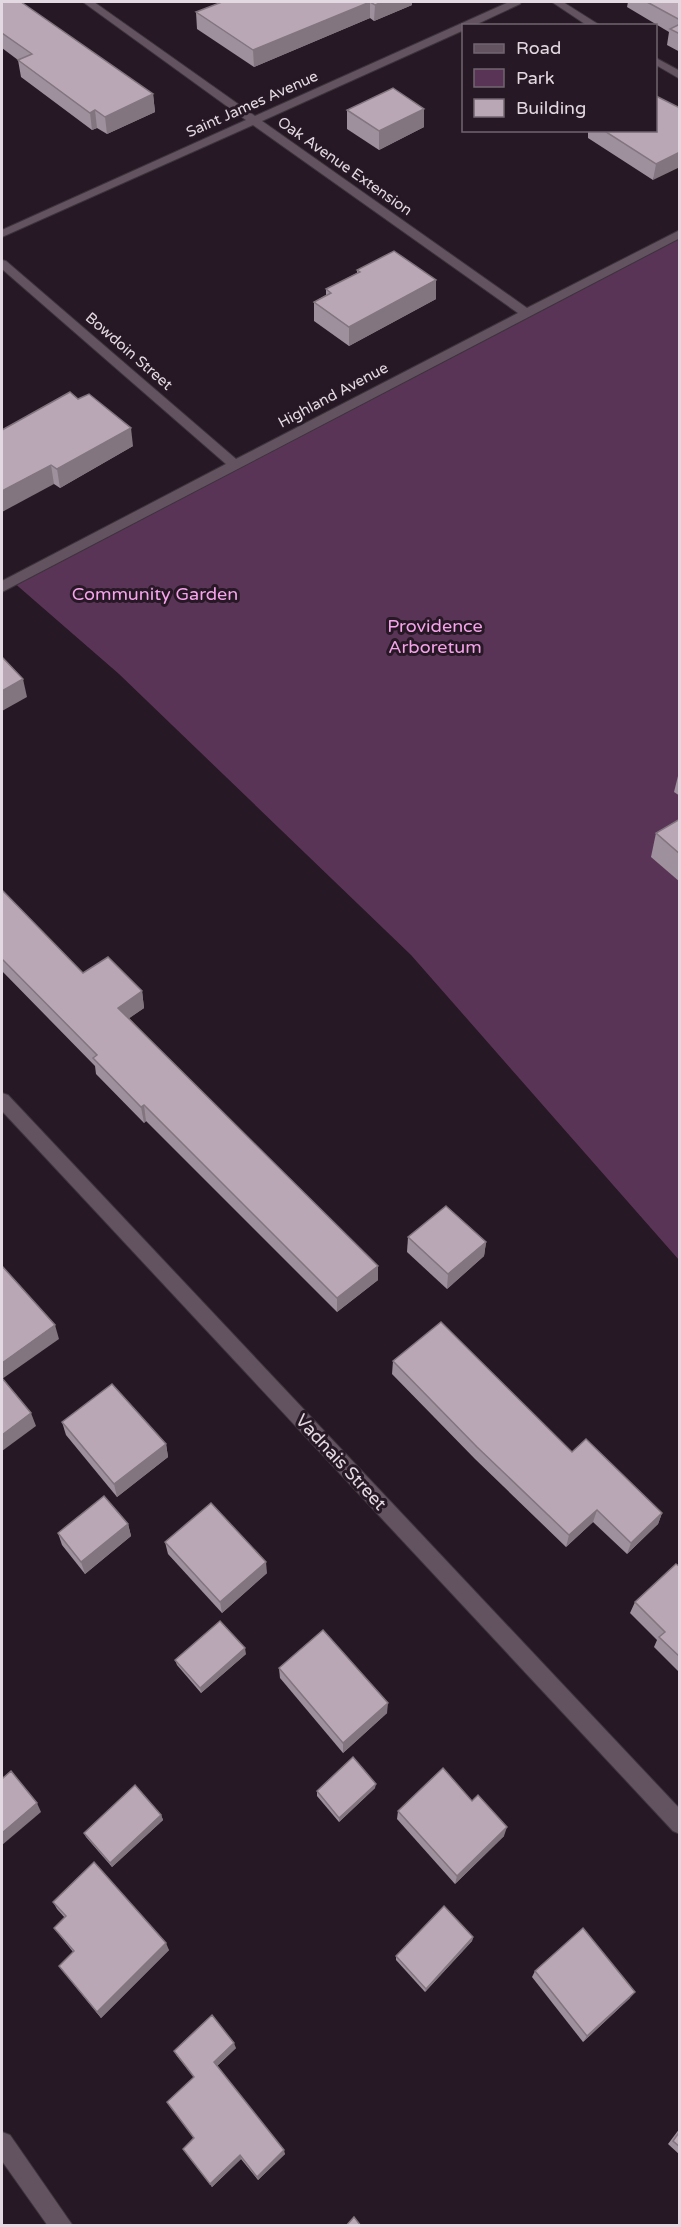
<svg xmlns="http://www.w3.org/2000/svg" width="681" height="2227" font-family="'Varela Round',sans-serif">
	<rect width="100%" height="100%" fill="#261824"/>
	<polygon fill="#5a3456" points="679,233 679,1260 411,955 119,674 12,581"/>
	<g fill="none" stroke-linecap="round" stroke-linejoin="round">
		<g stroke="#3d333c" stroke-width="2">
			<g id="minor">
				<polygon points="83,2 94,2 255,116 509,2 521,2 520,4 473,26 464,26 464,30 262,121 527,308 680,230 680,238 2,592 2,581 226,464 2,269 2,260 6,261 236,459 518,313 253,125 2,237 2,230 246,120"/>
				<polygon points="552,2 563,2 601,26 588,26"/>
				<polygon points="656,58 680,71 680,79 656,65"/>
				<polygon points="2,1093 8,1095 680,1809 680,1834 673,1831 2,1111"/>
				<polygon points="2,2132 10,2135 73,2226 48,2226 2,2161"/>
			</g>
		</g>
		<use href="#minor" fill="#635361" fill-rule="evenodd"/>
	</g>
	<g fill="#9f909d">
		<polygon points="2,2 153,94 155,112 107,134 97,128 92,130 21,77 18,60 2,48"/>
		<polygon points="222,2 412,2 412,5 374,21 370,18 254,67 197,29 196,12"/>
		<polygon points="628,2 680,2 680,52 667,45 669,32 627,7"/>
		<polygon points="680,108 653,180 588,138 588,130 656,130"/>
		<polygon points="347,110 424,127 379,150 347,129"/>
		<polygon points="357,270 436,299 349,346 314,321 314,302 326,295 326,289 357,273"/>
		<polygon points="2,430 133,446 60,488 54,484"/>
		<polygon points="680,768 680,796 674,792"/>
		<polygon points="680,819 680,882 651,857 656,833"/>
		<polygon points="2,890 83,973 142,991 144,1008 129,1018 378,1280 337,1312 146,1121 144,1123 96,1074 95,1066 2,971"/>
		<polygon points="408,1237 486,1242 484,1256 447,1289 407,1252"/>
		<polygon points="393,1361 572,1452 662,1513 658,1524 627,1554 593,1522 566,1547 475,1459 392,1374"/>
		<polygon points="62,1422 166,1444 168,1457 117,1497 66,1435"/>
		<polygon points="128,1524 131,1536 85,1574 62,1545 58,1533"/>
		<polygon points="165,1542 267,1573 222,1613 168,1554"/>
		<polygon points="680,1567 680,1673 654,1647 657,1640 630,1613 635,1602"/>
		<polygon points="246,1654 201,1693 177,1665 175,1660"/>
		<polygon points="279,1668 387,1713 343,1753 280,1678"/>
		<polygon points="375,1788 339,1822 317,1796 317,1791"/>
		<polygon points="472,1801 504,1836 455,1884 397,1819 398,1811"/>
		<polygon points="161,1815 163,1820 112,1867 86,1837 84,1833"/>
		<polygon points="53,1902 169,1950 101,2018 59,1966 73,1952 54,1928 65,1918 57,1909"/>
		<polygon points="473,1937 472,1941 425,1992 396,1960 396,1956"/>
		<polygon points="535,1971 630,1998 583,2042 532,1977"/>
		<polygon points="236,2048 217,2066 285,2154 258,2180 241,2159 212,2187 183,2149 193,2138 194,2077 177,2056 174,2051"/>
		<polygon points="680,2128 680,2155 668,2144"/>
	</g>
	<g fill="#82757f">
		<polygon points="370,2 370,18 254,67 253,50"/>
		<polygon points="382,2 412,2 412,5 374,21 375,5"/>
		<polygon points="153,94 155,112 107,134 105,117"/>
		<polygon points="424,109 424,127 379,150 379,131"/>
		<polygon points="95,110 97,128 92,130 90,113"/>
		<polygon points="680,152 680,167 653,180 656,164"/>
		<polygon points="436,280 436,299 349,346 349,327"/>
		<polygon points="131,428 133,446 60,488 57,469"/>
		<polygon points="51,465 54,484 2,512 2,491"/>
		<polygon points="23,679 27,697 2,711 2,691"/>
		<polygon points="142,991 144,1008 121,1024 118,1008"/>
		<polygon points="144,1105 146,1121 144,1123 141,1107"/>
		<polygon points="486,1242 484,1256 447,1289 448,1274"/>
		<polygon points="378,1266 378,1280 337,1312 337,1298"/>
		<polygon points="55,1325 59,1339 2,1379 2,1363"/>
		<polygon points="31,1413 36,1426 2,1451 2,1435"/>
		<polygon points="166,1444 168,1457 117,1497 114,1484"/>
		<polygon points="597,1510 593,1522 566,1547 569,1535"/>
		<polygon points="662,1513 658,1524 627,1554 631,1543"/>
		<polygon points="128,1524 131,1536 85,1574 81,1562"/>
		<polygon points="266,1562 267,1573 222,1613 220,1602"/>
		<polygon points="245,1648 246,1654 201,1693 200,1688"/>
		<polygon points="388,1703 387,1713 343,1753 343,1743"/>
		<polygon points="376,1784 375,1788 339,1822 339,1818"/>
		<polygon points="37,1803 41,1812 2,1845 2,1833"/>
		<polygon points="161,1815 163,1820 112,1867 110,1863"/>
		<polygon points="507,1827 504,1836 455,1884 457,1876"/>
		<polygon points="473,1937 472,1941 425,1992 426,1989"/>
		<polygon points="166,1943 169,1950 101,2018 97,2012"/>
		<polygon points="635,1992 630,1998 583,2042 587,2036"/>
		<polygon points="234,2043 236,2048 216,2067 214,2062"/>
		<polygon points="284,2150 285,2154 258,2180 257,2177"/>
		<polygon points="240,2155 241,2159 212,2187 210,2184"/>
	</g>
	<g fill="#b9a7b6" stroke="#82757f" stroke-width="1.5">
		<polygon points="2,2 21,2 153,94 105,117 95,110 90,113 18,60 32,54 2,33"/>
		<polygon points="222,2 370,2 253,50 196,12"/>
		<polygon points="370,2 382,2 375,5"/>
		<polygon points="647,2 680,2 680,20"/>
		<polygon points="680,24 680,34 670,29"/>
		<polygon points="393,88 424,109 379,131 347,110"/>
		<polygon points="656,96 680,108 680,152 656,164 603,130 656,130"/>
		<polygon points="394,251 436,280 349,327 314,302 331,293 326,289 360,272 357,270"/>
		<polygon points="70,392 78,399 89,394 131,428 57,469 51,465 2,491 2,430"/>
		<polygon points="2,657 23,679 2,691"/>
		<polygon points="680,819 680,854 656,833"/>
		<polygon points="2,890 83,973 108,957 142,991 118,1008 378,1266 337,1298 144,1105 141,1107 93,1058 97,1055 2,959"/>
		<polygon points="446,1206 486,1242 448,1274 408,1237"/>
		<polygon points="2,1266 55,1325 2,1363"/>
		<polygon points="441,1322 572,1452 586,1439 662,1513 631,1543 597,1510 569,1535 477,1447 393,1361"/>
		<polygon points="2,1378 31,1413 2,1435"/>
		<polygon points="112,1384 166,1444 114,1484 62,1422"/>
		<polygon points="104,1496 128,1524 81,1562 58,1533"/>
		<polygon points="211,1503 266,1562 220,1602 165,1542"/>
		<polygon points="676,1564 680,1567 680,1657 659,1637 665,1632 635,1602"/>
		<polygon points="220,1621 245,1648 200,1688 175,1660"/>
		<polygon points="323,1630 388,1703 343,1743 279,1668"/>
		<polygon points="353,1757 376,1784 339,1818 317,1791"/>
		<polygon points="443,1768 472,1801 478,1795 507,1827 457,1876 398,1811"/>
		<polygon points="11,1771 37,1803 2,1833 2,1776 3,1778"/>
		<polygon points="135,1785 161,1815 110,1863 84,1833"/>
		<polygon points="94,1862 166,1943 97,2012 59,1966 74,1951 54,1928 66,1916 53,1902"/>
		<polygon points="444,1906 473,1937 426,1989 396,1956"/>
		<polygon points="583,1928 635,1992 587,2036 535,1971"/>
		<polygon points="212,2015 234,2043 214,2062 284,2150 257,2177 240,2155 210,2184 183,2149 194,2138 167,2102 194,2077 174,2051"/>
		<polygon points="680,2131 680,2147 673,2141"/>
		<polygon points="354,2217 361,2226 346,2226"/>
	</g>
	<g text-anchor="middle" stroke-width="6" stroke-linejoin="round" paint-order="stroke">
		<g font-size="15" fill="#e3d9e2" stroke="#261824">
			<text transform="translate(252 104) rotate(-24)" y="5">Saint James Avenue</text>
			<text transform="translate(345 166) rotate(35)" y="5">Oak Avenue Extension</text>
			<text transform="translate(129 351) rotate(41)" y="5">Bowdoin Street</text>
			<text transform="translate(333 395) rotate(-28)" y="5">Highland Avenue</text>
		</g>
		<g font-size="18" fill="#f7a3ec" stroke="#261824">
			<text x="155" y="600">Community Garden</text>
			<text x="435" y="632">Providence<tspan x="435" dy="21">Arboretum</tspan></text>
		</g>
		<g font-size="18" fill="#e3d9e2" stroke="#261824">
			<text transform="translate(341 1462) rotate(47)" y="6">Vadnais Street</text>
		</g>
	</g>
	<rect width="681" height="2227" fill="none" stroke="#e3d9e2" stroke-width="6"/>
	<rect x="462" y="24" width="195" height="108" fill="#261824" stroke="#726570" stroke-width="1.5"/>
	<rect x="474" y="44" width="30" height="9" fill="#635361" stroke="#726570" stroke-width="1.5"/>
	<text x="516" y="54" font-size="18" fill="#e3d9e2">Road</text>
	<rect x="474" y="69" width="30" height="18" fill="#5a3456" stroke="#726570" stroke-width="1.5"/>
	<text x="516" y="84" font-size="18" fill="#e3d9e2">Park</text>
	<rect x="474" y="99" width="30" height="18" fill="#b9a7b6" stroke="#726570" stroke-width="1.5"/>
	<text x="516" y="114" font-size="18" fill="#e3d9e2">Building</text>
</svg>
